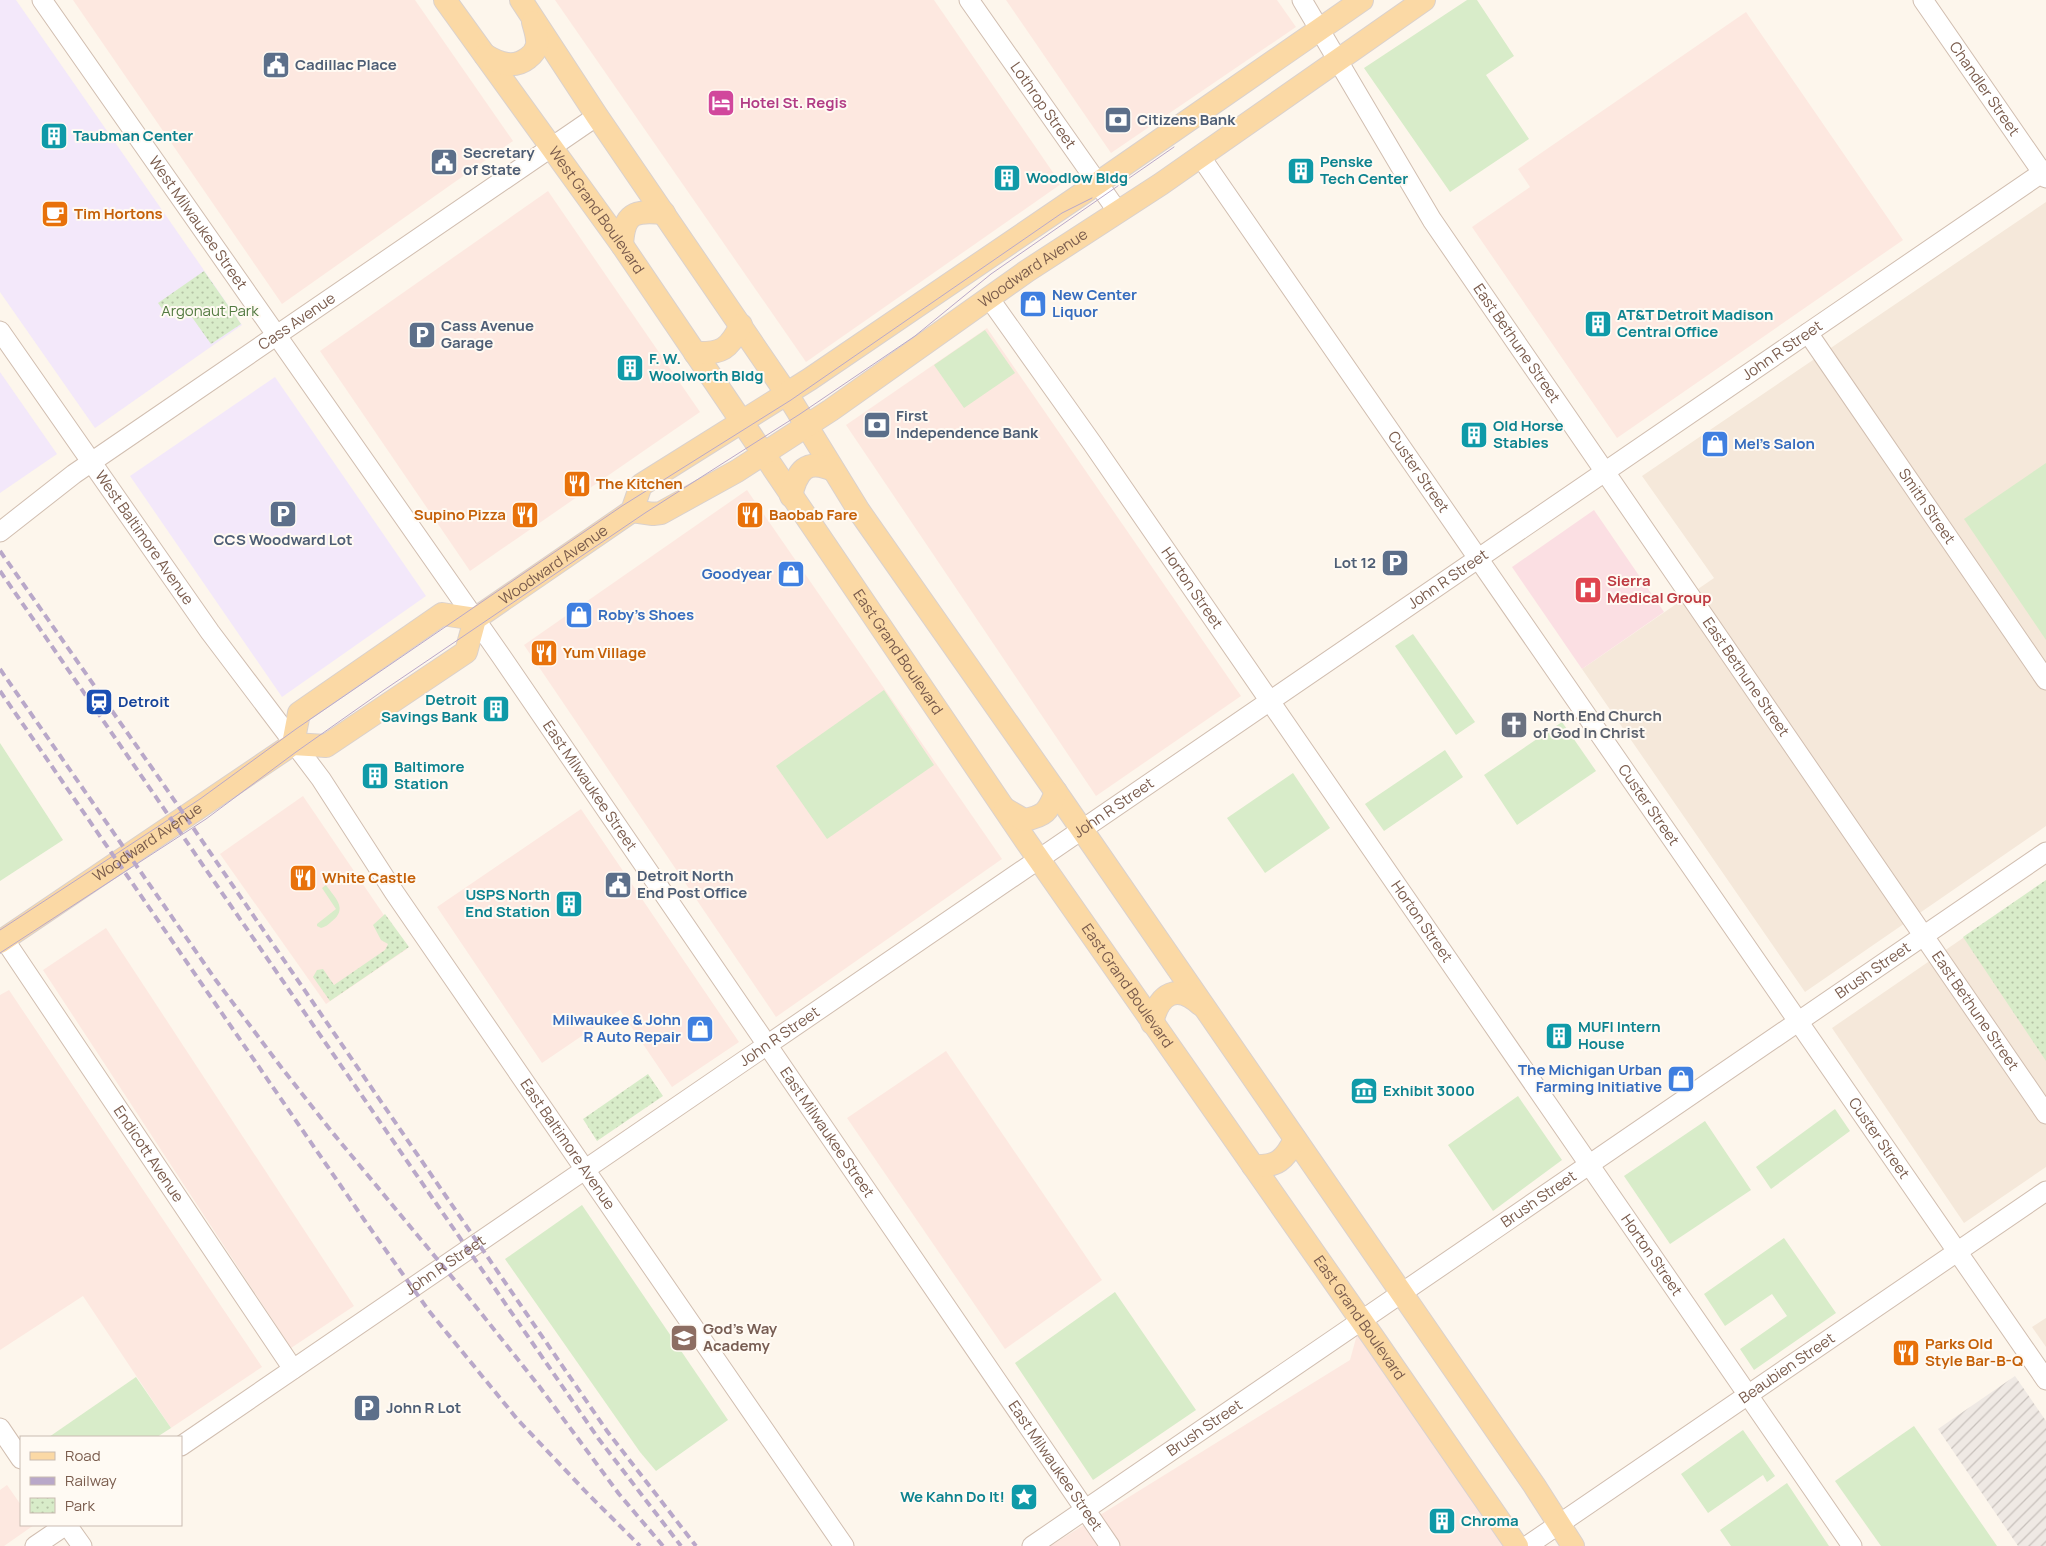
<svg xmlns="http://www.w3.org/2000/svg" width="2046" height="1546" font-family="Manrope,sans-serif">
	<defs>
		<pattern id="industrial-furrows" width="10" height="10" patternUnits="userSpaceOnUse" patternTransform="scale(1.25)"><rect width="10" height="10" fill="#efe9e4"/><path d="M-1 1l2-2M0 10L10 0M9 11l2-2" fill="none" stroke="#c7c0bb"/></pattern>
		<pattern id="park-dots" width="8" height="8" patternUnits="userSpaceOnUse" patternTransform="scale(1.25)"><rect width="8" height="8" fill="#d8ecc9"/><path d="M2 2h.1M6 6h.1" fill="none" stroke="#b4c2a5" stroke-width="1.8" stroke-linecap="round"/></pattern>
	</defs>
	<rect width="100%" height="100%" fill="#fdf6ec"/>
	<g fill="#f5e8da">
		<polygon points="2046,202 2046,826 1805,992 1582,669 1714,578 1642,476"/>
		<polygon points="2046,881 2046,1167 1964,1223 1832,1028"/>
		<polygon points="2046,1318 2046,1347 2032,1327"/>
	</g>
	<g fill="#fde8e0">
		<polygon points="73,0 415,0 513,141 282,304"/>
		<polygon points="555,0 934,0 1061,184 806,362"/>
		<polygon points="1006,0 1277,0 1296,27 1111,153"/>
		<polygon points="1746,12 1903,240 1617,438 1472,227 1530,187 1518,169"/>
		<polygon points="548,191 700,412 470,571 320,351"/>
		<polygon points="987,328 1241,696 1096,796 846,425"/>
		<polygon points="747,490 1002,859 776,1017 524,645"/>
		<polygon points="303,796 407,949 326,1004 220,854"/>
		<polygon points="581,809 739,1042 672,1087 620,1010 542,1063 437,907"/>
		<polygon points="106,928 354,1306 291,1348 43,970"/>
		<polygon points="9,990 262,1367 171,1428 83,1296 0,1350 0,995"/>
		<polygon points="946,1051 1102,1280 1005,1349 847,1118"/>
		<polygon points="1361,1320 1510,1546 1050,1546 1350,1360"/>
		<polygon points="7,1485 21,1505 21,1525 34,1525 4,1546 0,1546 0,1490"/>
	</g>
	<polygon fill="url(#industrial-furrows)" points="2015,1376 2046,1421 2046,1546 2018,1546 1938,1429"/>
	<g fill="#f3e8fa">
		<polygon points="0,0 16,0 242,325 95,428 0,292"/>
		<polygon points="0,372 57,454 0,493"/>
		<polygon points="275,377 426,596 282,697 130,476"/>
	</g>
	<polygon fill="#fbdfe3" points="1594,510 1664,612 1582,669 1512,567"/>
	<g fill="#d8ecc9">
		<polygon points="1467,0 1477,0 1514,56 1486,75 1529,139 1450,192 1364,68"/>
		<polygon points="985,330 1015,373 964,408 934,365"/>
		<polygon points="2046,463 2046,640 1964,519"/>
		<polygon points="1413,634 1475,722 1456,735 1395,646"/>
		<polygon points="884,690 934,765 827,839 776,766"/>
		<polygon points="1562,722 1596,771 1517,825 1484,775"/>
		<polygon points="0,743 63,840 0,881"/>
		<polygon points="1445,750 1463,777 1384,831 1365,804"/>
		<polygon points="1293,773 1330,828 1265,873 1227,818"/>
		<path d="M326,885C335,898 349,909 331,922C328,925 325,927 321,928L317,926V924L336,909L322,888Z"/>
		<polygon points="1518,1096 1562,1160 1493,1211 1448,1145"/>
		<polygon points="1835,1109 1850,1131 1771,1189 1756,1167"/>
		<polygon points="1705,1121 1751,1190 1670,1244 1624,1176"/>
		<polygon points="582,1205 728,1420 656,1471 640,1452 505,1259"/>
		<polygon points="1784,1238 1836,1313 1754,1370 1740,1349 1787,1316 1772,1294 1725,1326 1704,1294"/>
		<polygon points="1115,1292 1196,1410 1093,1480 1015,1363"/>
		<polygon points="136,1377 171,1428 157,1437 49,1437"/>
		<polygon points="1914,1426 1997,1546 1881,1546 1835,1481"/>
		<polygon points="1743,1430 1775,1476 1767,1482 1763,1475 1708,1513 1681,1474"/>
		<polygon points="1787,1483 1829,1546 1731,1546 1720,1530"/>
	</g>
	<g fill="url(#park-dots)">
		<polygon points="204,271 241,324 211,344 184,306 168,317 158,303"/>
		<polygon points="2046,880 2046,1061 1963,937"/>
		<polygon points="385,914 409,947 330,1001 313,977 317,970 323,969 334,985 385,950 388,944 381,940 373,925"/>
		<polygon points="648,1074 663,1096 597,1141 583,1119"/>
	</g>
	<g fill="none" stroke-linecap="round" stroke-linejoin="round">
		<g stroke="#d1beb0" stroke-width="21">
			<g id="minor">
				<path id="s1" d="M42,0L501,656L1110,1546"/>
				<path id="s2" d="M969,0L1118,212"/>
				<path id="s3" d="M1302,0L1432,220L2046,1114"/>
				<path id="s4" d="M1923,0L2046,178"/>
				<path id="s5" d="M1200,156L2046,1380"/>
				<path id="s6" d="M989,298L1092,443L1852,1546"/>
				<path id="s7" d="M0,331L210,632L321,779L394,892L844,1546"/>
				<path id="s8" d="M1808,333L2046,680"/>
				<path id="s9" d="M0,532L74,474L597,116"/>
				<path id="s10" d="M4,939L293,1369"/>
				<polyline points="0,1428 21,1459"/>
				<path id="s11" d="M181,1446L2046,170"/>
				<polyline points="67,1525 82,1546"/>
				<polyline points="35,1546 66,1525"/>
				<path id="s12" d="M1032,1546L2046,852"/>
				<path id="s13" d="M1527,1546L2046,1191"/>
			</g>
		</g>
		<g stroke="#dad1cd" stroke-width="24">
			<g id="major">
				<path id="s14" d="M445,0L622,245L1026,841L1377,1343L1517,1546"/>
				<polyline points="521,0 597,116 787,394 859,511 1056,792 1534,1485 1573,1546"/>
				<path d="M485,55C500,64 514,69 528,58C532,55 536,50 537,45C538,37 535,30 533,22"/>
				<path d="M622,245C624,213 634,210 664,213"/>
				<path d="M695,353C722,354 729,349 741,325"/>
				<path d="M791,496C797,471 806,458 833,470"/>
				<path id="s15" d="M632,511L653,514L661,513L737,471L831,410L1027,271L1161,184L1424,0"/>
				<polyline points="293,744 299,713 442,614 475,619"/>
				<path d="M1005,809L1024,820C1045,816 1048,812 1056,792"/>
				<path id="s16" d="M0,942L293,744L326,746L466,652L475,619L632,511L641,485L810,379L1098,183L1362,0"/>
				<path d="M1152,1023C1159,993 1177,983 1201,1005"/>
				<path d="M1253,1166C1277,1167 1285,1160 1295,1139"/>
			</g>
		</g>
		<use href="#minor" stroke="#fff" stroke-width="19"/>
		<use href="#major" stroke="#fbd9a5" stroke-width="22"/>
		<g stroke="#b9a8c9" stroke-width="1">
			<polyline points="0,930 200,799 296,729 622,506 791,400 1062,213 1092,198"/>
			<polyline points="0,953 206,819 296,752 384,690 645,513 800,414 915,336 991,274 1174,147"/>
		</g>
		<g stroke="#b9a8c9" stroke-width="4" stroke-dasharray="8 5" stroke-linecap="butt">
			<polyline points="0,551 159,778 607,1431 696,1546"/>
			<polyline points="0,571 598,1438 681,1546"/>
			<polyline points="0,669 215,979 281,1067 332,1132 461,1288 539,1386 619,1494 663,1546"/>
			<polyline points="0,691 365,1221 429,1311 518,1420 587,1493 640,1546"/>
		</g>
	</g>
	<defs>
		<g id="civic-square" transform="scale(1.4375)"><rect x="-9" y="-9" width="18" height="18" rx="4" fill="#5c6f8a" stroke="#fffaf3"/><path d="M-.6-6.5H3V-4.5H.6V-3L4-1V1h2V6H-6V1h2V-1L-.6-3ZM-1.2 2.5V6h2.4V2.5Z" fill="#fff"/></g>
		<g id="hotel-square" transform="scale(1.4375)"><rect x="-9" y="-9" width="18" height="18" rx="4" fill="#d1479c" stroke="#fffaf3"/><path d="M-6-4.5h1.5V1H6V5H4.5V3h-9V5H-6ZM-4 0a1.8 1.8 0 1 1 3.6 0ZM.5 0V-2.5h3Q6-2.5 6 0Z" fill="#fff"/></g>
		<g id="bank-square" transform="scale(1.4375)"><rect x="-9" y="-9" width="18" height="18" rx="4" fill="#5c6f8a" stroke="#fffaf3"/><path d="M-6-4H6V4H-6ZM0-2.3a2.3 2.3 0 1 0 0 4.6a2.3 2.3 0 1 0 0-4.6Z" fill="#fff"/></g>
		<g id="building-square" transform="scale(1.4375)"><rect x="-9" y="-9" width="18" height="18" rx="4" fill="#0f9aa8" stroke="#fffaf3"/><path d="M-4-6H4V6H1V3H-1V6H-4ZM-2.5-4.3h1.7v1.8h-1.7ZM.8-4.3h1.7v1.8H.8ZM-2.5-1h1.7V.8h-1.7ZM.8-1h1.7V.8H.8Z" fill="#fff"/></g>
		<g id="cafe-square" transform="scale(1.4375)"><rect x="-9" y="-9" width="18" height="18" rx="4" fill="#e8710a" stroke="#fffaf3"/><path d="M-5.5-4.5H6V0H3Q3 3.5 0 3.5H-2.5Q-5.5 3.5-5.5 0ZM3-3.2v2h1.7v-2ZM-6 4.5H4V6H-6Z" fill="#fff"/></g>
		<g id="shop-square" transform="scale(1.4375)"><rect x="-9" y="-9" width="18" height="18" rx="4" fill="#3f7fe0" stroke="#fffaf3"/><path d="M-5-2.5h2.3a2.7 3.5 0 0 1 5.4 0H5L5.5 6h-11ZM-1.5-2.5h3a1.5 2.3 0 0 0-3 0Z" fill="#fff"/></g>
		<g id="parking-square" transform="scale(1.4375)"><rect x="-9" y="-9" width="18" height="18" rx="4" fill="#5c6f8a" stroke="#fffaf3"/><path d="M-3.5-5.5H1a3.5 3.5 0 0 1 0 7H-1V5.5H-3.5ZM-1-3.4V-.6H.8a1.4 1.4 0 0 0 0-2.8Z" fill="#fff"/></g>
		<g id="restaurant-square" transform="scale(1.4375)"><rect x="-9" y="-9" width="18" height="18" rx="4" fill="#e8710a" stroke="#fffaf3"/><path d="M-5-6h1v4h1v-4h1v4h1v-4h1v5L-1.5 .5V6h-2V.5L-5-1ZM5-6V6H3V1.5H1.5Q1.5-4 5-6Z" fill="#fff"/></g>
		<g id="hospital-square" transform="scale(1.4375)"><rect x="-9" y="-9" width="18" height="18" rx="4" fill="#e0444e" stroke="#fffaf3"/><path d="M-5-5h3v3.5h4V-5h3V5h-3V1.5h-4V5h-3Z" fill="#fff"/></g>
		<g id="station-square" transform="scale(1.4375)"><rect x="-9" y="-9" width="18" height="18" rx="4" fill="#1a4fb4" stroke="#fffaf3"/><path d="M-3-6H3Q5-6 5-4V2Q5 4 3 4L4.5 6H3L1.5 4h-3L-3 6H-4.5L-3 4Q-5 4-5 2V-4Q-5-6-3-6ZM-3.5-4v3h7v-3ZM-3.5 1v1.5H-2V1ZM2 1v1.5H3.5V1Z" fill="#fff"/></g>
		<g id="church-square" transform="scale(1.4375)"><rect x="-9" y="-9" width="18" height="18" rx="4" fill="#6b7280" stroke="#fffaf3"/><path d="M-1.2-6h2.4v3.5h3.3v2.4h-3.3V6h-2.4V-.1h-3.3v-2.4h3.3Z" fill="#fff"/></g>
		<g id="museum-square" transform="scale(1.4375)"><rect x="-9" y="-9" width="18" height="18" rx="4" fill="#0f9aa8" stroke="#fffaf3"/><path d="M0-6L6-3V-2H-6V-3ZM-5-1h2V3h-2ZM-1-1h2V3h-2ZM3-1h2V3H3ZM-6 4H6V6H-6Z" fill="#fff"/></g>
		<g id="school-square" transform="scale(1.4375)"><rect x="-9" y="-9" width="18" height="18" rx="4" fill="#8d6e63" stroke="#fffaf3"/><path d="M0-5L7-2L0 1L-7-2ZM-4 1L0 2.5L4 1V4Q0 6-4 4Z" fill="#fff"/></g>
		<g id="sight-square" transform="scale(1.4375)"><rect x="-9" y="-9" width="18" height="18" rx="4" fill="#0f9aa8" stroke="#fffaf3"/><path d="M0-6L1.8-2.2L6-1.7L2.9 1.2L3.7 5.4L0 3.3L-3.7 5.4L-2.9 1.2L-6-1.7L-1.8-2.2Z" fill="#fff"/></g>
	</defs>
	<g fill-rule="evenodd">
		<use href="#civic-square" x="276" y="65"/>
		<use href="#hotel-square" x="721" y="103"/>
		<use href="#bank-square" x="1118" y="120"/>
		<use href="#building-square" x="54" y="136"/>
		<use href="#civic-square" x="444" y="162"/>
		<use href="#building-square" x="1301" y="171"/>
		<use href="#building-square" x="1007" y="178"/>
		<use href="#cafe-square" x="55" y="214"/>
		<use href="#shop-square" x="1033" y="304"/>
		<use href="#building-square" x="1598" y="324"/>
		<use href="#parking-square" x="422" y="335"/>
		<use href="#building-square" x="630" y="368"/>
		<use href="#bank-square" x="877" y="425"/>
		<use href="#building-square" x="1474" y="435"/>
		<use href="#shop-square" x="1715" y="444"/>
		<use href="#restaurant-square" x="577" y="484"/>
		<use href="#parking-square" x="283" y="514"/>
		<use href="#restaurant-square" x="525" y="515"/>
		<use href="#restaurant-square" x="750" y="515"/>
		<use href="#parking-square" x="1395" y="563"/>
		<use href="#shop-square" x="791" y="574"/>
		<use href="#hospital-square" x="1588" y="590"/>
		<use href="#shop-square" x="579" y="615"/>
		<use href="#restaurant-square" x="544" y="653"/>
		<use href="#station-square" x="99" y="702"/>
		<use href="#building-square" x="496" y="709"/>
		<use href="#church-square" x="1514" y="725"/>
		<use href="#building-square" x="375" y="776"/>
		<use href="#restaurant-square" x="303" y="878"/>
		<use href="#civic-square" x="618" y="885"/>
		<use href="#building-square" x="569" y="904"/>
		<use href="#shop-square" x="700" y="1029"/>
		<use href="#building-square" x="1559" y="1036"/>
		<use href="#shop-square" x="1681" y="1079"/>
		<use href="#museum-square" x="1364" y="1091"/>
		<use href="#school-square" x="684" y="1338"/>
		<use href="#restaurant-square" x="1906" y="1353"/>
		<use href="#parking-square" x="367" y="1408"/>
		<use href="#sight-square" x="1024" y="1497"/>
		<use href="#building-square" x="1442" y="1521"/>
	</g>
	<g text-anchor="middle" stroke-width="4" stroke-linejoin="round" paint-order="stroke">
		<g font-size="15" font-weight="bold" fill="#4e5e75" stroke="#fffaf3" text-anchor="start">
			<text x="295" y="70">Cadillac Place</text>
			<text x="1137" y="125">Citizens Bank</text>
			<text x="463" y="158">Secretary<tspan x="463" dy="17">of State</tspan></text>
			<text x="441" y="331">Cass Avenue<tspan x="441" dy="17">Garage</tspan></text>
			<text x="896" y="421">First<tspan x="896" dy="17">Independence Bank</tspan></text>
			<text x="283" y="545" text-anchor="middle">CCS Woodward Lot</text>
			<text x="1376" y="568" text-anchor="end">Lot 12</text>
			<text x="637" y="881">Detroit North<tspan x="637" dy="17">End Post Office</tspan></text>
			<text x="386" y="1413">John R Lot</text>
		</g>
		<g font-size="15" fill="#7a5c4d" stroke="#fffaf3">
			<text dy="5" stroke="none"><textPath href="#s4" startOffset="108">Chandler Street</textPath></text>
			<text dy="5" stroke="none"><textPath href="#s2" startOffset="129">Lothrop Street</textPath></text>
			<text dy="5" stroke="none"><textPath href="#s14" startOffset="259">West Grand Boulevard</textPath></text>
			<text dy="5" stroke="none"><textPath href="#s1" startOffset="272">West Milwaukee Street</textPath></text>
			<text dy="5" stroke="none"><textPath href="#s15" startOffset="475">Woodward Avenue</textPath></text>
			<text dy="5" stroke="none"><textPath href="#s9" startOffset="364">Cass Avenue</textPath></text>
			<text dy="5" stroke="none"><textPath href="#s3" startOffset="405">East Bethune Street</textPath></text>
			<text dy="5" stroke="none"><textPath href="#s11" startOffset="1940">John R Street</textPath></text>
			<text dy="5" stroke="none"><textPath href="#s5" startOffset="384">Custer Street</textPath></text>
			<text dy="5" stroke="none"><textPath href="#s8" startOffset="210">Smith Street</textPath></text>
			<text dy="5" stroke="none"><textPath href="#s7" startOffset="252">West Baltimore Avenue</textPath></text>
			<text dy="5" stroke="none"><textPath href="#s16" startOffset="685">Woodward Avenue</textPath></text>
			<text dy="5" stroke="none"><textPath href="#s11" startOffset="1535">John R Street</textPath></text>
			<text dy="5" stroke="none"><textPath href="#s6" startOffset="354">Horton Street</textPath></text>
			<text dy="5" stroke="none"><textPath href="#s14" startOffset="794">East Grand Boulevard</textPath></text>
			<text dy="5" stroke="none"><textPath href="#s3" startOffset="810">East Bethune Street</textPath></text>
			<text dy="5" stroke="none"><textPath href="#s1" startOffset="958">East Milwaukee Street</textPath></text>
			<text dy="5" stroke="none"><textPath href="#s5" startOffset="789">Custer Street</textPath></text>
			<text dy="5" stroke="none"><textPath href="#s11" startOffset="1130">John R Street</textPath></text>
			<text dy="5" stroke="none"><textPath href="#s16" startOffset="178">Woodward Avenue</textPath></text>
			<text dy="5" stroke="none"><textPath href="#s6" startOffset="759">Horton Street</textPath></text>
			<text dy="5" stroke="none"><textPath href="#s12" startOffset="1019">Brush Street</textPath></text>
			<text dy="5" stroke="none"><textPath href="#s14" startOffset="1199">East Grand Boulevard</textPath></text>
			<text dy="5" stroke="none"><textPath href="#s3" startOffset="1215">East Bethune Street</textPath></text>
			<text dy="5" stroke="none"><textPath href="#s11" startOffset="725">John R Street</textPath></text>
			<text dy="5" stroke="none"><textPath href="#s1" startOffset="1378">East Milwaukee Street</textPath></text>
			<text dy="5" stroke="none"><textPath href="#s5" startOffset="1194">Custer Street</textPath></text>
			<text dy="5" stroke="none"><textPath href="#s7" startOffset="992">East Baltimore Avenue</textPath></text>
			<text dy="5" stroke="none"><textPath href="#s10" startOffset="259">Endicott Avenue</textPath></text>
			<text dy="5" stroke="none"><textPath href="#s12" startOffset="614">Brush Street</textPath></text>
			<text dy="5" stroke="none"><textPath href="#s6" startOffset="1164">Horton Street</textPath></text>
			<text dy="5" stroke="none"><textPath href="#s11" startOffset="320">John R Street</textPath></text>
			<text dy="5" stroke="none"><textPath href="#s14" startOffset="1604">East Grand Boulevard</textPath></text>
			<text dy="5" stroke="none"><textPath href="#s13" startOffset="315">Beaubien Street</textPath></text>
			<text dy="5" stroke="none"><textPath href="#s12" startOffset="209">Brush Street</textPath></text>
			<text dy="5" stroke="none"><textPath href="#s1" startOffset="1782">East Milwaukee Street</textPath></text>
		</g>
		<g font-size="15" font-weight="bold" fill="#b23c85" stroke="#fffaf3" text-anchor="start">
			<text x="740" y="108">Hotel St. Regis</text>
		</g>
		<g font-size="15" font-weight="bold" fill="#0d838f" stroke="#fffaf3" text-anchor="start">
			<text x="73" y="141">Taubman Center</text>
			<text x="1320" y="167">Penske<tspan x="1320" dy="17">Tech Center</tspan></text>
			<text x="1026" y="183">Woodlow Bldg</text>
			<text x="1617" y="320">AT&amp;T Detroit Madison<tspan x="1617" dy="17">Central Office</tspan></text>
			<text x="649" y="364">F. W.<tspan x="649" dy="17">Woolworth Bldg</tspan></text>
			<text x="1493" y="431">Old Horse<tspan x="1493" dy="17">Stables</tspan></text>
			<text x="477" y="705" text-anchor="end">Detroit<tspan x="477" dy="17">Savings Bank</tspan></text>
			<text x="394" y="772">Baltimore<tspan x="394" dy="17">Station</tspan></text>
			<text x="550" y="900" text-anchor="end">USPS North<tspan x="550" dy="17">End Station</tspan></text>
			<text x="1578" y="1032">MUFI Intern<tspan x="1578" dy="17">House</tspan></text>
			<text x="1383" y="1096">Exhibit 3000</text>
			<text x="1005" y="1502" text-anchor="end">We Kahn Do It!</text>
			<text x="1461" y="1526">Chroma</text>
		</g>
		<g font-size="15" font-weight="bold" fill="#c56008" stroke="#fffaf3" text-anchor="start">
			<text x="74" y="219">Tim Hortons</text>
			<text x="596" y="489">The Kitchen</text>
			<text x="506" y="520" text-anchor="end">Supino Pizza</text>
			<text x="769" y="520">Baobab Fare</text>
			<text x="563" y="658">Yum Village</text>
			<text x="322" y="883">White Castle</text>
			<text x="1925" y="1349">Parks Old<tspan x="1925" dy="17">Style Bar-B-Q</tspan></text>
		</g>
		<g font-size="15" font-weight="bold" fill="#366cbe" stroke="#fffaf3" text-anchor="start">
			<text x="1052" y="300">New Center<tspan x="1052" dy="17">Liquor</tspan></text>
			<text x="1734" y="449">Mel's Salon</text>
			<text x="772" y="579" text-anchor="end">Goodyear</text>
			<text x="598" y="620">Roby's Shoes</text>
			<text x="681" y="1025" text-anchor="end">Milwaukee &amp; John<tspan x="681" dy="17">R Auto Repair</tspan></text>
			<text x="1662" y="1075" text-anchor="end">The Michigan Urban<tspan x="1662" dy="17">Farming Initiative</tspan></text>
		</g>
		<g font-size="15" fill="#537a41" stroke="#fffaf3">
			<text x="210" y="316">Argonaut Park</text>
		</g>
		<g font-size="15" font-weight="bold" fill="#be3a42" stroke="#fffaf3" text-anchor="start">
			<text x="1607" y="586">Sierra<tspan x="1607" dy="17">Medical Group</tspan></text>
		</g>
		<g font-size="15" font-weight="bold" fill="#164399" stroke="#fffaf3" text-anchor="start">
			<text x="118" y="707">Detroit</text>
		</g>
		<g font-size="15" font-weight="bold" fill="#5b616d" stroke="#fffaf3" text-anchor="start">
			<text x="1533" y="721">North End Church<tspan x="1533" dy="17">of God In Christ</tspan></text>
		</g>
		<g font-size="15" font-weight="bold" fill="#785e54" stroke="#fffaf3" text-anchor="start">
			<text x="703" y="1334">God's Way<tspan x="703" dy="17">Academy</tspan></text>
		</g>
	</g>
	<rect x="20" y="1436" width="162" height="90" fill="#fffaf3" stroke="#cabbb1"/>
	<rect x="30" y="1452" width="25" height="8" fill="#fbd9a5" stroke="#cabbb1"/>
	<text x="65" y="1461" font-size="15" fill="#7a5c4d">Road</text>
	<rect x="30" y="1477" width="25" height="8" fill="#b9a8c9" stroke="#cabbb1"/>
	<text x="65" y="1486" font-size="15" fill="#7a5c4d">Railway</text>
	<rect x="30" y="1498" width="25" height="15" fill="url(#park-dots)" stroke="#cabbb1"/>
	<text x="65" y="1511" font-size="15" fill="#7a5c4d">Park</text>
</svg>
